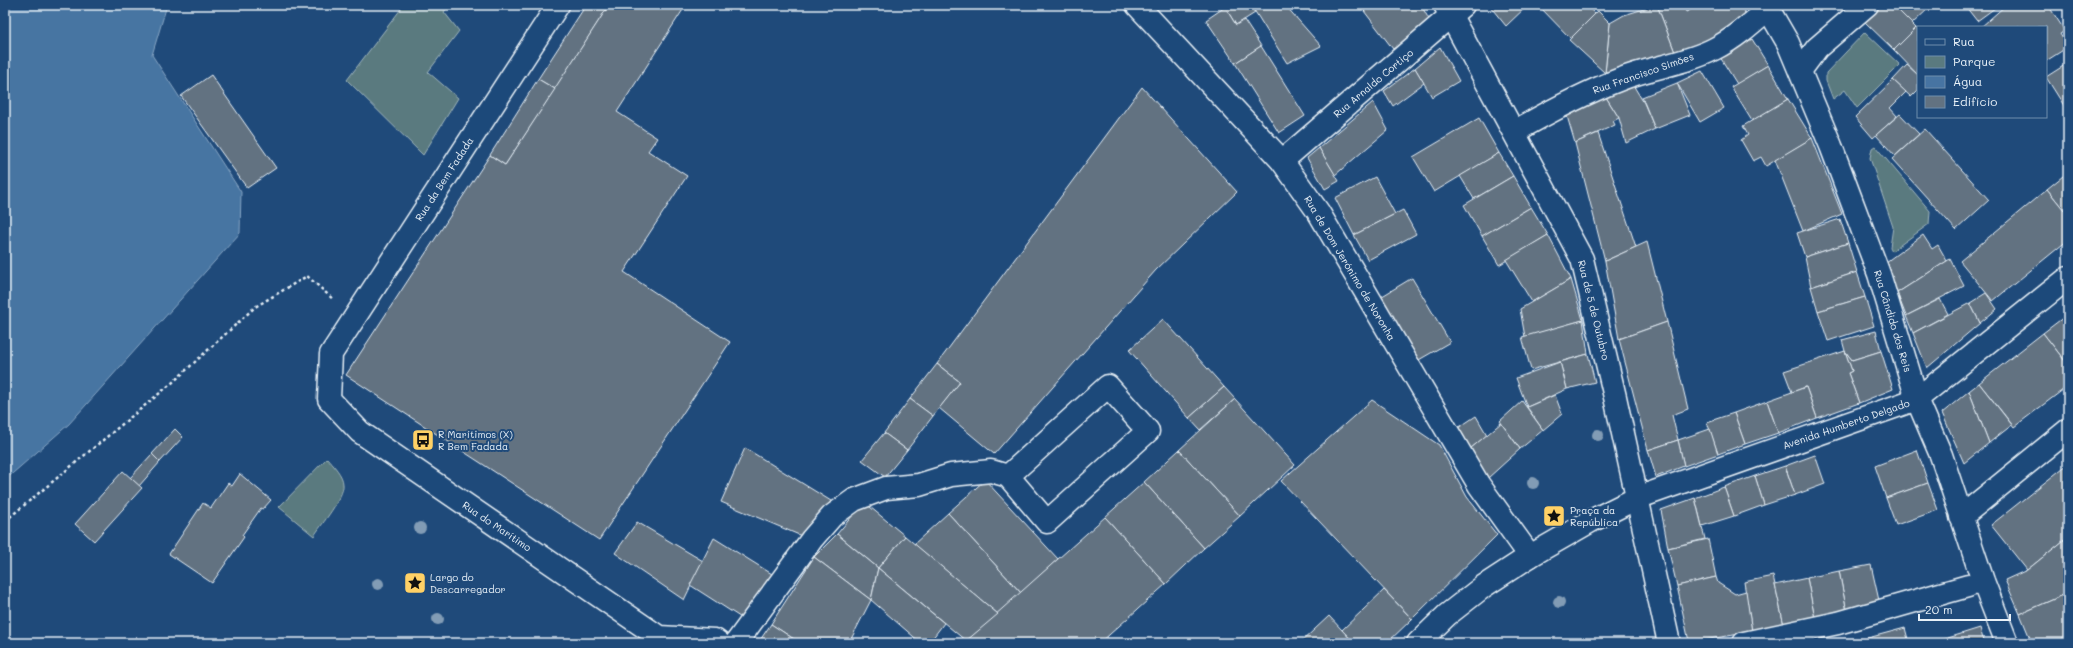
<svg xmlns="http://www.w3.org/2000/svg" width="2073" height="648" font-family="Mali,sans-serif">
	<rect width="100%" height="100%" fill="#1f4a7a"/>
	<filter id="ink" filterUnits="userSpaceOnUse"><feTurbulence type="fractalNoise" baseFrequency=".025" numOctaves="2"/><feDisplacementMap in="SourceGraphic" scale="8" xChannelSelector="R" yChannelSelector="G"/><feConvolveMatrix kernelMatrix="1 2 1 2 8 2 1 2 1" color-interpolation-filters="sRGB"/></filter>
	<g filter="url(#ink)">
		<g fill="#5a7a7f" stroke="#a1b6bc">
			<polygon points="404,5 449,5 444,12 459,31 428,72 458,98 423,155 347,80"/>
			<polygon points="1865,32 1900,65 1857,108 1845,90 1833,99 1826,81 1826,73"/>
			<polygon points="1875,146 1930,211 1929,224 1892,251 1890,247 1893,227 1870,158 1872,148"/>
			<path d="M327,458C333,465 343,475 343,484C345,496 321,525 314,536L279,507Z"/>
		</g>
		<polygon fill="#4774a2" stroke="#87a6c4" points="5,5 167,5 152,55 241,192 240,233 69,424 5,480"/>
		<g fill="#627281" stroke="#e8f1f8">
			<polygon points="586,5 609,5 555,89 538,79"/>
			<polygon points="609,5 686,5 617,112 657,138 648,151 687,176 624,272 730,342 599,540 346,375 490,155 505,165"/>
			<polygon points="1228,5 1251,5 1255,13 1236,25 1225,7"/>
			<polygon points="1251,5 1285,5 1321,46 1287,63"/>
			<polygon points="1373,5 1421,5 1431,23 1393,49 1364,11"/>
			<polygon points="1489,5 1528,5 1506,26"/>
			<polygon points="1538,5 1586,5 1595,14 1571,39"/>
			<polygon points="1657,5 1684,5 1686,12 1700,5 1740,5 1748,18 1711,43 1676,55"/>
			<polygon points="1657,5 1676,55 1605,73 1610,23 1624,15"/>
			<polygon points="1882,5 1893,5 1916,28 1894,50 1865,22"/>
			<polygon points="1893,5 1928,5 1930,7 1912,24"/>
			<polygon points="1969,5 1999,5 1977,21 1966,7"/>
			<polygon points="2006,5 2048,5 2065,31 2060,34 2068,47 2046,61 2046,27 1981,27"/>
			<polygon points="1225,7 1236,25 1244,20 1261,46 1235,63 1206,20"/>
			<polygon points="1598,11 1610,23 1605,73 1569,40"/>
			<polygon points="1916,28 1918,30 1918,75 1894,50"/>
			<polygon points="1752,39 1768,65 1737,84 1720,57"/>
			<polygon points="1261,46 1305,116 1279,133 1235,63"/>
			<polygon points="1440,47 1459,81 1432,97 1415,68"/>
			<polygon points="2068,63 2068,112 2046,77"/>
			<polygon points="1768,65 1788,99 1752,121 1731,87"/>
			<polygon points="1907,65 1918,75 1918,90 1911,97 1893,80"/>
			<polygon points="1415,68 1424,83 1393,106 1384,91"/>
			<polygon points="1702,71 1724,108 1700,122 1677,83"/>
			<polygon points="211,75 276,168 247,188 181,96"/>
			<polygon points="538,79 555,89 505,165 490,155"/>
			<polygon points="1630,80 1644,103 1655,129 1626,143 1619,118 1604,94"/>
			<polygon points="1893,80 1906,92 1890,108 1897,116 1873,138 1855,117"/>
			<polygon points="1677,83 1690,115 1655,129 1642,97"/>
			<polygon points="1142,87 1237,192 1156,270 994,454 939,408 960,382 937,364"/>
			<polygon points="1604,94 1619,118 1613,121 1615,125 1575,143 1567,116"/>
			<polygon points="1788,99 1812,138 1766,166 1761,157 1753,161 1741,140 1748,135 1743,126"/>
			<polygon points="1373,102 1388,130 1335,175 1319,148"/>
			<polygon points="1900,114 1919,134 1895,156 1876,135"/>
			<polygon points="1479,118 1499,153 1434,192 1413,157"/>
			<polygon points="1925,129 1989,200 1956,230 1892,159"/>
			<polygon points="1598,133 1636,247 1605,261 1575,143"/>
			<polygon points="1812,138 1842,214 1803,231 1775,160"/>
			<polygon points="1319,148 1339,181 1325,189 1307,158"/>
			<polygon points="1499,153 1513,176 1474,199 1460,176"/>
			<polygon points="2068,172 2068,215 2047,189"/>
			<polygon points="1513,176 1531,207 1482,236 1464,205"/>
			<polygon points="1375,177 1395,214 1354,235 1335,198"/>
			<polygon points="2047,189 2068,215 2068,240 1993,301 1960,261"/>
			<polygon points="1531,207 1548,235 1499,265 1482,236"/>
			<polygon points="1403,210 1416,234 1368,260 1354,235"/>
			<polygon points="1840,219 1848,243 1805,257 1797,233"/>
			<polygon points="1548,235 1571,279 1532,302 1506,260"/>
			<polygon points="1923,235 1932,249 1938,245 1947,261 1897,293 1886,262"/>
			<polygon points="1647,242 1667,322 1619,339 1605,261"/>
			<polygon points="1848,243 1857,272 1811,287 1805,257"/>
			<polygon points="1950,259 1964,286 1906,316 1897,293"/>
			<polygon points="1857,272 1865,297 1818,311 1811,287"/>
			<polygon points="1412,278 1450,342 1417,361 1379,298"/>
			<polygon points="1571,279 1583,320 1525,337 1520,309"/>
			<polygon points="1986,293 1997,309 1980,323 1970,303"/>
			<polygon points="1865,297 1874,326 1828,341 1818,311"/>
			<polygon points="1940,299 1948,314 1913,333 1906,316"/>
			<polygon points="1970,303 1980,323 1927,368 1913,333"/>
			<polygon points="2068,314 2068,365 2043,333"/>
			<polygon points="1163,319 1224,387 1189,418 1129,350"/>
			<polygon points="1583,320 1588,354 1531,370 1522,337"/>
			<polygon points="1667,322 1688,409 1672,415 1678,440 1648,450 1619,339"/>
			<polygon points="1876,331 1881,351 1852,360 1845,351 1842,340"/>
			<polygon points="2043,333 2068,365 2068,386 2014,427 1979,383"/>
			<polygon points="1845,351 1852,360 1881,351 1893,389 1859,403 1848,373 1852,371"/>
			<polygon points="1845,351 1852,371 1848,373 1859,403 1817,418 1806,387 1792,392 1784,371"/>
			<polygon points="1588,354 1595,382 1567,389 1560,362"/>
			<polygon points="1560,362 1567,389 1527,407 1516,378"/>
			<polygon points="937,364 960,382 933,416 910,399"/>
			<polygon points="1979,383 2012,425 1989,443 1969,391"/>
			<polygon points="1224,387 1235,399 1200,430 1189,418"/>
			<polygon points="1806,387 1817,418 1778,433 1767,401"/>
			<polygon points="1969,391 1989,443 1964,463 1942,413"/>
			<polygon points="1555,395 1562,414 1543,430 1527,407"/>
			<polygon points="910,399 933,416 907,450 884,433"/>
			<polygon points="1235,399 1295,465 1240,516 1179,450"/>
			<polygon points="1372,400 1439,445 1467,497 1497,535 1412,619 1281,481"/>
			<polygon points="1522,401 1543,430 1520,449 1500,421"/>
			<polygon points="1767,401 1778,433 1745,444 1734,413"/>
			<polygon points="1734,413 1745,444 1718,454 1707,422"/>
			<polygon points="1476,416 1487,435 1470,449 1458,428"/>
			<polygon points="1501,423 1520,449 1488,478 1470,449"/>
			<polygon points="175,429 183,437 160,462 152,454"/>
			<polygon points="1710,429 1718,454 1684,466 1678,440"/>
			<polygon points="884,433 907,450 885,477 862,460"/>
			<polygon points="1678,440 1684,466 1656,477 1648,450"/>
			<polygon points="745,448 831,501 804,537 721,502"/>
			<polygon points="1179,450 1240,516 1204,548 1144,482"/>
			<polygon points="1917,450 1928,483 1886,498 1875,466"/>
			<polygon points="152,454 160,462 139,486 130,478"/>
			<polygon points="1815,455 1825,484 1795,495 1785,466"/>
			<polygon points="2068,464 2068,537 2027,570 1991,525"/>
			<polygon points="1785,466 1795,495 1764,505 1755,476"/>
			<polygon points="123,471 142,488 94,541 75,524"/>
			<polygon points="240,474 271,500 263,509 261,508 242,535 244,537 212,583 169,554 203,503 211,508 228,483 232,486"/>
			<polygon points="1755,476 1764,505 1734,516 1724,487"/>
			<polygon points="985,480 1058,559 1021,593 948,513"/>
			<polygon points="1144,482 1204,548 1166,584 1105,517"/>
			<polygon points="1928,483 1938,510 1896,525 1886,498"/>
			<polygon points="1724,487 1734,516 1702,526 1695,498"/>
			<polygon points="1695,498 1705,539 1668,548 1661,510"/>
			<polygon points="864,502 905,536 878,568 837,534"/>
			<polygon points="948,513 1021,593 998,614 914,544"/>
			<polygon points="1105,517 1166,584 1100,643 969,643 966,641"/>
			<polygon points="637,522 703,561 684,600 615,553"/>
			<polygon points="837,534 878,568 871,600 814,557"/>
			<polygon points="905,536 998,614 966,641 878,568"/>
			<polygon points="2068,537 2068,593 2020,614 2005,580 2027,570"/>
			<polygon points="714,538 772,574 743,619 690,585"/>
			<polygon points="1708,539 1716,577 1677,586 1668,548"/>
			<polygon points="814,557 871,600 849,643 800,643 771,624"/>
			<polygon points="1871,565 1880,605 1847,612 1839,571"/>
			<polygon points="878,568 944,623 929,643 921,643 871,600"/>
			<polygon points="1839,571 1847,612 1815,619 1807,578"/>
			<polygon points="1773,576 1784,625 1752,632 1744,582"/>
			<polygon points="1716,577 1718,583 1735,594 1746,591 1752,632 1691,642 1688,637 1677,586"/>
			<polygon points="1807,578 1815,619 1784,625 1775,585"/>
			<polygon points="1384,590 1412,619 1387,643 1354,643 1342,630"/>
			<polygon points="2068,593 2068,643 2032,643 2020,614"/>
			<polygon points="1329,616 1354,643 1300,643"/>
			<polygon points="771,624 800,643 758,643"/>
			<polygon points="1905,628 1909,643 1870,643 1868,638"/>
			<polygon points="1980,628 1984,643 1932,643"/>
			<polygon points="1868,638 1870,643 1840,643"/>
		</g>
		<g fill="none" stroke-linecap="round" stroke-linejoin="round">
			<g stroke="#e8f1f8" stroke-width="25">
				<g id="minor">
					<polyline points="558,5 331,354 329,399 360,432 659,637 715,640 719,643"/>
					<polyline points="1137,5 1282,161 1319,213 1479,485 1530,556"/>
					<polyline points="1445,5 1582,259 1615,397 1669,643"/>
					<polyline points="1766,5 1788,43 1831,146 1879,274 1917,399 1941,455 1983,581 2007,643"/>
					<polyline points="1800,71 1817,48 1867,5"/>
					<path d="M1514,132C1550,111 1582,94 1621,79C1651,67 1685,64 1714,49C1734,39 1751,24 1768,9"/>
					<polyline points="1282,161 1463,5"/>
					<polyline points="1961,517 2068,430"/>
					<polyline points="736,643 812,539 832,516 854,500 886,488 919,485 951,475 991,471 1008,476 1047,522 1148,431 1108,386 1008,476"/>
					<polyline points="1418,643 1447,615 1484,586 1530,556 1591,521 1637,498 1917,399 2068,278"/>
					<polyline points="1744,643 1838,623 1968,586"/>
				</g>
			</g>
			<polyline stroke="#e8f1f8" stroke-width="2.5" stroke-dasharray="3 3" stroke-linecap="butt" points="5,521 172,383 255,307 307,276 334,300"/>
			<use href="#minor" stroke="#1f4a7a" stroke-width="22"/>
		</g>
		<g fill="#829cb5">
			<circle cx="1598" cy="435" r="6"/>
			<circle cx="1533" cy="483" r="6"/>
			<circle cx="420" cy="528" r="6"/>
			<circle cx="378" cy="584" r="6"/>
			<circle cx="1559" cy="602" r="6"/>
			<circle cx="438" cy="619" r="6"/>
		</g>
	</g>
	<defs>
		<g id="bus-square" transform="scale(1.15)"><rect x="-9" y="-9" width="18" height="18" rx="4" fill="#ffd166" stroke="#1f4a7a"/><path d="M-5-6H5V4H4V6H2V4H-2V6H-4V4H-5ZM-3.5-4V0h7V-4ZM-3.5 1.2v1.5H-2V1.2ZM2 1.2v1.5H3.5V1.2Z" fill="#111"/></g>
		<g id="sight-square" transform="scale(1.15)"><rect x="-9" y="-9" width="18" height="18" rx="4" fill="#ffd166" stroke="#1f4a7a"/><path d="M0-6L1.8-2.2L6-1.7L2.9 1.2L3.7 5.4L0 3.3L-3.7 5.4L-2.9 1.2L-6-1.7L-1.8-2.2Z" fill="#111"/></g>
	</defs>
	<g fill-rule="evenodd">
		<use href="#bus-square" x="423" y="440"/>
		<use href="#sight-square" x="1554" y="516"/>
		<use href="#sight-square" x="415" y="583"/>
	</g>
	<g text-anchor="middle" stroke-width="4" stroke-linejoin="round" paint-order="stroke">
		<g font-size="10" fill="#e8f1f8" stroke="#1f4a7a">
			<text transform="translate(1643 73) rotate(-19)" y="4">Rua Francisco Simões</text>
			<text transform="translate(1373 83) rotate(-40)" y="4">Rua Arnaldo Cortiço</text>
			<text transform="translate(444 179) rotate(-57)" y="4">Rua da Bem Fadada</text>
			<text transform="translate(1350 268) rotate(59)" y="4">Rua de Dom Jerónimo de Noronha</text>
			<text transform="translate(1594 310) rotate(76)" y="4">Rua de 5 de Outubro</text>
			<text transform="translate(1893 321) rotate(73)" y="4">Rua Cândido dos Reis</text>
			<text transform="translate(1846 424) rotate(-19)" y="4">Avenida Humberto Delgado</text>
			<text transform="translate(497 526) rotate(34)" y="4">Rua do Marítimo</text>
		</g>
		<g font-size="10" fill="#e8f1f8" stroke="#1f4a7a" text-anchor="start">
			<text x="438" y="438">R Marítimos (X)<tspan x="438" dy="12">R Bem Fadada</tspan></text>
			<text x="1570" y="514">Praça da<tspan x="1570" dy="12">República</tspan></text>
			<text x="430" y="581">Largo do<tspan x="430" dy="12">Descarregador</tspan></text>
		</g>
	</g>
	<rect width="2073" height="648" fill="none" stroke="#1f4a7a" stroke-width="20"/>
	<rect x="10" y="10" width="2053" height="628" fill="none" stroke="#e8f1f8" stroke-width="1.5" filter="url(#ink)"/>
	<rect x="1917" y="26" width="130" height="92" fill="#1f4a7a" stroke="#6f8dac"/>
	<rect x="1925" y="39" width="20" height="6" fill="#1f4a7a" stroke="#6f8dac"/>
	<text x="1953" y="46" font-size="12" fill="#e8f1f8">Rua</text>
	<rect x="1925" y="56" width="20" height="12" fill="#5a7a7f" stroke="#6f8dac"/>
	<text x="1953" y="66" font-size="12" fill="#e8f1f8">Parque</text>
	<rect x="1925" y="76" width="20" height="12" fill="#4774a2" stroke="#6f8dac"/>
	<text x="1953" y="86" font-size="12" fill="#e8f1f8">Água</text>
	<rect x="1925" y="96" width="20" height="12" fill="#627281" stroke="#6f8dac"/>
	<text x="1953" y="106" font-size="12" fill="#e8f1f8">Edifício</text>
	<path d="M1919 614v6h91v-6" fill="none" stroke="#e8f1f8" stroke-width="2"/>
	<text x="1925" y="614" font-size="12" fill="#e8f1f8" stroke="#1f4a7a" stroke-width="3" paint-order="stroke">20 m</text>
</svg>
